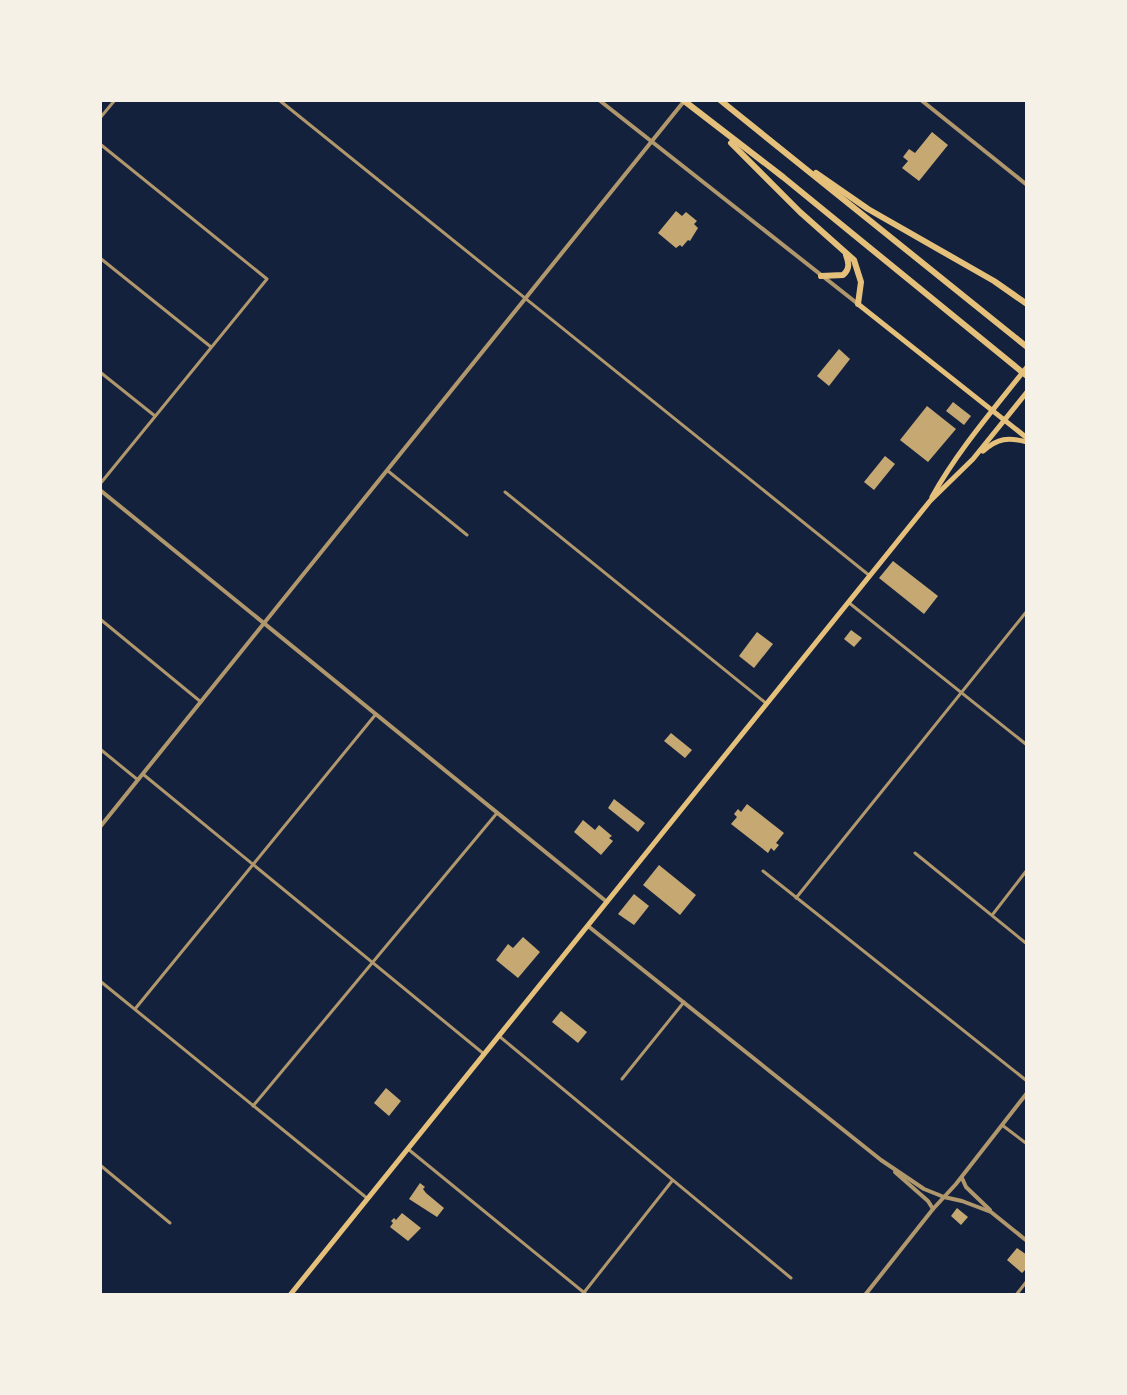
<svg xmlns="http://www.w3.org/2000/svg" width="1127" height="1395" font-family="'DM Sans',sans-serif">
	<rect width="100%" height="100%" fill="#14213d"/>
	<g fill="#c6a872">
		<polygon points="932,132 948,145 919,181 902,168 908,161 903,157 909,149 915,153"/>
		<polygon points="676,211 682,216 686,212 697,221 694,224 698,228 690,241 688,240 682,247 680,245 676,248 658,233"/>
		<polygon points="839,349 850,359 829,386 817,376"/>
		<polygon points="953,402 971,416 964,425 946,411"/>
		<polygon points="927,406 956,429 928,462 900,440"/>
		<polygon points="885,456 895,464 874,490 864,482"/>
		<polygon points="893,561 938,596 924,614 879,578"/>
		<polygon points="851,630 862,638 854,647 844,639"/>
		<polygon points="757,632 773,644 754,668 739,656"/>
		<polygon points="671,733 692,750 685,758 664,741"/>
		<polygon points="614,799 645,823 638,832 608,808"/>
		<polygon points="747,804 784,833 776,843 779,845 774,851 771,848 768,853 731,824 737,817 734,814 738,809 741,812"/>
		<polygon points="583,820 595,830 599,825 612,836 609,838 613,841 601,855 574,832"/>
		<polygon points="659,865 696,895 680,915 643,885"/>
		<polygon points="634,894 649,906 634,925 618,914"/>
		<polygon points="523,937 540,952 518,978 496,960 508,944 513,948"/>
		<polygon points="561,1011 587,1032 578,1043 552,1022"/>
		<polygon points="386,1088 401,1101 389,1116 374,1103"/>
		<polygon points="420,1183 425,1187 423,1189 426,1193 444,1208 437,1217 409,1199"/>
		<polygon points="957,1208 968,1217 961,1225 951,1216"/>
		<polygon points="402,1213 421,1228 408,1241 390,1227 393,1223 391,1221 394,1218 396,1220"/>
		<polygon points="1017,1248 1027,1255 1026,1258 1027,1268 1022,1273 1007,1260"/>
	</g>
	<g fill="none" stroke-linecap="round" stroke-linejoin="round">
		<g stroke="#b1986c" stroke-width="3">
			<polyline points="279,100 870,576"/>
			<polyline points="100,118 115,100"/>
			<polyline points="100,144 267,279 100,484"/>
			<polyline points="100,258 211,347"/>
			<polyline points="100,372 155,416"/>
			<polyline points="388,471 467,535"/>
			<polyline points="505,492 767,704"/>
			<polyline points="848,602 1027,745"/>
			<polyline points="100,619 201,702"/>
			<polyline points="100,749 138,780"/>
			<polyline points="144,775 484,1054"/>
			<polyline points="915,853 1027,944"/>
			<polyline points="763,871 1027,1081"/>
			<polyline points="796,898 1027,611"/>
			<polyline points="993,914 1027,870"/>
			<polyline points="100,981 368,1199"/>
			<polyline points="135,1009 376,714"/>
			<polyline points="499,1036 791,1278"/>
			<polyline points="622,1079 684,1002"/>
			<polyline points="253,1106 497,813"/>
			<polyline points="1002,1125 1027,1144"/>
			<polyline points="408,1149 587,1295"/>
			<polyline points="100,1165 170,1223"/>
			<polyline points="582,1295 672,1181"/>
			<polyline points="1016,1295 1027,1281"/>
		</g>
		<g stroke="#b1986c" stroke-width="4">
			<polyline points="599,100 858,304"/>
			<polyline points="921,100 1027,185"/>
			<polyline points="100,490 607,902"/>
			<polyline points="100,827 685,100"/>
			<polyline points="588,926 881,1160 924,1189 944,1197 962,1201 991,1212 1027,1241"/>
			<polyline points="895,1172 928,1201 933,1209"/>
			<polyline points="962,1178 966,1187 990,1210"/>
			<polyline points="865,1295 933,1209 956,1184 1027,1093"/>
		</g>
		<g stroke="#e5c07b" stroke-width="5">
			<polyline points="858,304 1027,438"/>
			<path d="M983,451C998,438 1008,437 1027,442"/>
			<path d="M932,497C958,450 994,409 1027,367"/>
			<polyline points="290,1295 930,501 973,459 1027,392"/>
		</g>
		<g stroke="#e5c07b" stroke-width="6">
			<polyline points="683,100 783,177 1027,376"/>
			<polyline points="720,100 1027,347"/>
			<polyline points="731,143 800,212 854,260 861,282 858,304"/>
			<polyline points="816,173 868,209 994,281 1027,304"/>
			<path d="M821,276L843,275C850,269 849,263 846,255"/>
		</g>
	</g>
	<rect width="1127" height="1395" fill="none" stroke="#f6f1e7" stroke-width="204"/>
</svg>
